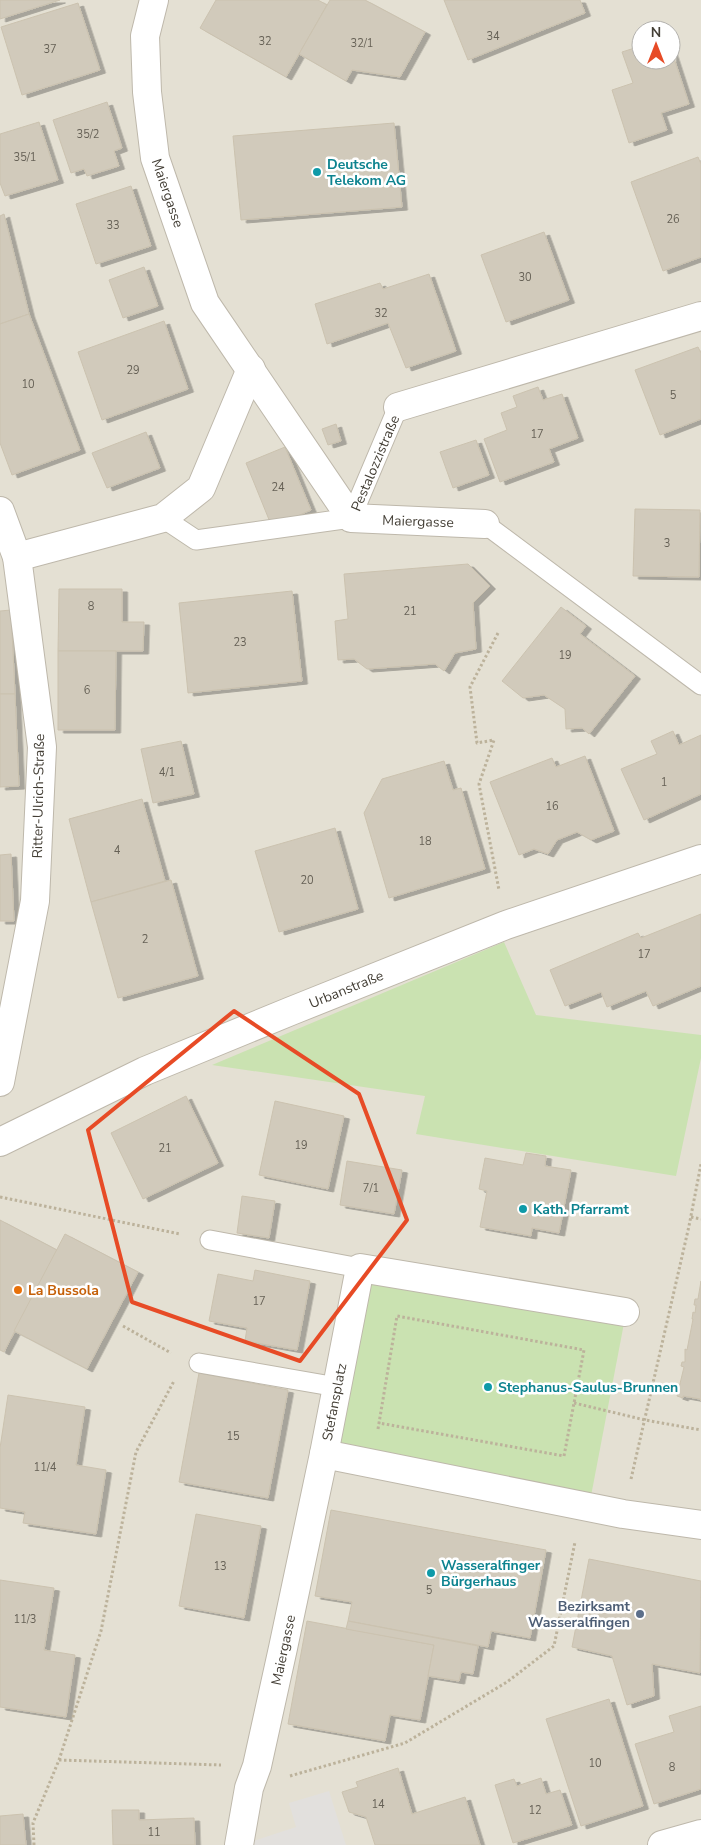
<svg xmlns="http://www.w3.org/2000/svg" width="701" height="1845" font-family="'Nunito Sans',sans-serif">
	<defs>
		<filter id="shadow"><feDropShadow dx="5.5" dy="3" stdDeviation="0" flood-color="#0004"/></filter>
	</defs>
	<rect width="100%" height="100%" fill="#f1eee5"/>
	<path fill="#e4e0d3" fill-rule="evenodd" d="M0,0H701V1845H0ZM641,30H671V60H641Z"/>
	<g fill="#cae2b1">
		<polygon points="504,942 536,1015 701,1035 701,1058 676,1176 416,1134 425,1096 212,1065"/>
		<polygon points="365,1274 625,1318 591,1496 332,1447"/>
	</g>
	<polygon fill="#e2e0dd" points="329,1791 346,1845 248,1845 247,1843 296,1827 289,1803"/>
	<g fill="#d1cabb" stroke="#cbc2af" filter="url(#shadow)">
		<polygon points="0,0 60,0 0,19"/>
		<polygon points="216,0 318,0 327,5 286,77 200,28"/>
		<polygon points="330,0 365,0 425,32 400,77 352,70 346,81 299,54"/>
		<polygon points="444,0 580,0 585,13 468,60"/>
		<polygon points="78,3 100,70 22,95 1,27"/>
		<polygon points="641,46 641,60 671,60 671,49 689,104 661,113 667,130 629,143 612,90 633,83 622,52"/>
		<polygon points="107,102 122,148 114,151 119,166 87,176 84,169 71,173 53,120"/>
		<polygon points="39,122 58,180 5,196 0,183 0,134"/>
		<polygon points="394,123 402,207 241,220 233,136"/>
		<polygon points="698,157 701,164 701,257 663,271 631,182"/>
		<polygon points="131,186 151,246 96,264 76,204"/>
		<polygon points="4,214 29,314 0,324 0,216"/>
		<polygon points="544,232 569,300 506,322 481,255"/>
		<polygon points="144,267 158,306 123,318 109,280"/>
		<polygon points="429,274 456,351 406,368 388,323 327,344 315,304 380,283 383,289"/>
		<polygon points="29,314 80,450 12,475 0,443 0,324"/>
		<polygon points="164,321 188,389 102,420 78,352"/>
		<polygon points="698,347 701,353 701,419 660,435 635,370"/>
		<polygon points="538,387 543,400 562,394 578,438 549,449 554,462 500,482 484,439 507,430 501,413 517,407 513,396"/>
		<polygon points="336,424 341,441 328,445 322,429"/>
		<polygon points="146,432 160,468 107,488 92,453"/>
		<polygon points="476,440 489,475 453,488 440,452"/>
		<polygon points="285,447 311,510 272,527 246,463"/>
		<polygon points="635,509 700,510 699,577 633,576"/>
		<polygon points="468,564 490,586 473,603 476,649 455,653 444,671 435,664 367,669 354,659 338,660 335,621 348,619 344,574"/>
		<polygon points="59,589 122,589 122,622 144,622 143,651 58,651"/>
		<polygon points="292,591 302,681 188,693 179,603"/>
		<polygon points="561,607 586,626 580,634 635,676 589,734 582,728 566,729 565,709 544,695 523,698 502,681"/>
		<polygon points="11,610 15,694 0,694 0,611"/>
		<polygon points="58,651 116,651 115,730 58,730"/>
		<polygon points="0,694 15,694 19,786 0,787"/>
		<polygon points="673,731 679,745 701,735 701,794 644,820 621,769 657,754 651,741"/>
		<polygon points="181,741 194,794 153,803 141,749"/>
		<polygon points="585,756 614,831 591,840 577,832 557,840 548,854 534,849 519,855 490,782 552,758 556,767"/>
		<polygon points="444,761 453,790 461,788 485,869 389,898 364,813 382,779"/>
		<polygon points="142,799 165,881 91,902 69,819"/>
		<polygon points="335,828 358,909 279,932 255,851"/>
		<polygon points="11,854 14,921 0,921 0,855"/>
		<polygon points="171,880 198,976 118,998 91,902"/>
		<polygon points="701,914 701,986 653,1006 646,991 607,1007 601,992 565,1006 550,970 638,933 641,938"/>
		<polygon points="186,1096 218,1163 143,1199 111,1133"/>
		<polygon points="275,1101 344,1116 328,1189 259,1175"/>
		<polygon points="526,1153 546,1156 545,1166 571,1170 559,1233 532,1228 531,1236 480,1227 487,1191 479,1189 485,1158 523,1165"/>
		<polygon points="347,1161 402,1170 394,1214 340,1205"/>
		<polygon points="242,1196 275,1201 269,1238 237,1233"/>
		<polygon points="0,1220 57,1250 4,1352 0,1350"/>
		<polygon points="65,1234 138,1272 87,1369 14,1331"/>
		<polygon points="255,1270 310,1281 297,1350 245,1341 247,1328 209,1321 218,1274 253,1281"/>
		<polygon points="701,1281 701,1401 700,1399 683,1396 683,1398 677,1396 684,1367 681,1366 682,1362 685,1362 685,1349 687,1350 693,1319 692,1319 693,1312 695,1313 696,1305 694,1305 695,1299 698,1299"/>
		<polygon points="199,1373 288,1390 268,1498 179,1482"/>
		<polygon points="8,1395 85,1407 76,1465 106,1470 96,1534 23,1523 25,1512 0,1508 0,1448"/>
		<polygon points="331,1510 546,1550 530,1638 491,1631 488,1647 348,1621 352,1602 315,1596"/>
		<polygon points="196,1514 261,1526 244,1618 179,1606"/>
		<polygon points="589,1559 701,1581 700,1673 652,1664 654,1696 627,1705 612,1656 572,1647"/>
		<polygon points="0,1580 54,1588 44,1650 75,1655 66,1717 0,1707"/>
		<polygon points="307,1621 434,1645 420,1720 390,1715 385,1741 288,1724"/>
		<polygon points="348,1621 478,1646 473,1674 461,1672 459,1681 428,1676 434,1645 346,1629"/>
		<polygon points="609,1699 643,1806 581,1826 546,1719"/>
		<polygon points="701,1706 701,1789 654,1804 635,1744 674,1732 669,1716"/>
		<polygon points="398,1768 412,1814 465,1797 480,1845 375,1845 366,1817 349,1812 342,1792 358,1787 356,1782"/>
		<polygon points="541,1778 546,1794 560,1790 572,1825 513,1843 495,1785 514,1779 517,1786"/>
		<polygon points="112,1810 139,1810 139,1820 194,1818 195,1845 113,1845"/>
		<polygon points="23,1814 26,1845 0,1845 0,1816"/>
	</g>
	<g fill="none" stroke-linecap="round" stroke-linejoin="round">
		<g stroke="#beb8ab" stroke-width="21">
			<g id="service">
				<polyline points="163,518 196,540 351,518 398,407"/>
				<polyline points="485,524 701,685"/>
				<polyline points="210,1240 360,1268"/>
				<polyline points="199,1363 337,1387"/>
			</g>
		</g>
		<g stroke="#beb8ab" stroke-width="30">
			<g id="minor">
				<polyline points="154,0 145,36 147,92 155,158 205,303 351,518 485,524"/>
				<polyline points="398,407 701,316"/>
				<polyline points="0,511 17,557 42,747 35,901 0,1082"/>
				<polyline points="17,557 163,518 201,488 251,369"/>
				<polyline points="324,1454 623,1514 701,1525"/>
				<polyline points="239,1845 249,1788 257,1766 283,1648 324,1454 360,1268 625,1312"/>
				<polyline points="662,1845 701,1834"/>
			</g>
		</g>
		<g stroke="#beb8ab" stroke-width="30">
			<polyline id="tertiary" points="0,1142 145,1071 291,1011 506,925 701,859"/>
		</g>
		<g stroke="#bcb29b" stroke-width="3" stroke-dasharray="2.5 2.5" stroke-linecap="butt">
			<polyline points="498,633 470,687 477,743 494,740 479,784 499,890"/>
			<polyline points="0,1197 180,1234"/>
			<polyline points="691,1217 701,1219"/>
			<polyline points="123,1326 171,1353"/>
			<polyline points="574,1403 645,1420 701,1430"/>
			<polyline points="378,1429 397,1316 584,1350 564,1456 379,1423"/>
			<polyline points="631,1479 689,1226 701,1164"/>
			<polyline points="59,1760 221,1765"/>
			<polyline points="290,1776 405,1743 507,1682 554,1646 575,1542"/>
			<polyline points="34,1845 33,1823 59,1760 101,1631 136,1452 174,1381"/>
		</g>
		<use href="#service" stroke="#fff" stroke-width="19"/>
		<use href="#minor" stroke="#fff" stroke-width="28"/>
		<use href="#tertiary" stroke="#fff" stroke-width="28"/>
	</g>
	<path fill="none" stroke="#e74b26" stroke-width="4" stroke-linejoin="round" d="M234,1011L359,1094L407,1220L300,1361L132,1302L88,1130Z"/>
	<g fill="#0f9aa8" stroke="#fff" stroke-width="2">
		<circle cx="317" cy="172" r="5"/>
		<circle cx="523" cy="1209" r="5"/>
		<circle cx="488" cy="1387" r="5"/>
		<circle cx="431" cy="1573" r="5"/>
	</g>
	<circle fill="#e8710a" stroke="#fff" stroke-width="2" cx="18" cy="1290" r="5"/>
	<circle fill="#5c6f8a" stroke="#fff" stroke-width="2" cx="640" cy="1614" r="5"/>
	<g text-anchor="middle" stroke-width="5" stroke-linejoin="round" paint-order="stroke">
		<g font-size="11" fill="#666156">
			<text x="493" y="40">34</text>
			<text x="265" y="45">32</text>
			<text x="362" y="47">32/1</text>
			<text x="50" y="53">37</text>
			<text x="88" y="138">35/2</text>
			<text x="25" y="161">35/1</text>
			<text x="673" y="223">26</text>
			<text x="113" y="229">33</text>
			<text x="525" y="281">30</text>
			<text x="381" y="317">32</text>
			<text x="133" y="374">29</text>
			<text x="28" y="388">10</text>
			<text x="673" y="399">5</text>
			<text x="537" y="438">17</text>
			<text x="278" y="491">24</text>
			<text x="667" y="547">3</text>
			<text x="91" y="610">8</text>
			<text x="410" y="615">21</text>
			<text x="240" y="646">23</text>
			<text x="565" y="659">19</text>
			<text x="87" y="694">6</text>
			<text x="167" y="776">4/1</text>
			<text x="664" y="786">1</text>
			<text x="552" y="810">16</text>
			<text x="425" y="845">18</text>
			<text x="117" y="854">4</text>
			<text x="307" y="884">20</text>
			<text x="145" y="943">2</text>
			<text x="644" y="958">17</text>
			<text x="301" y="1149">19</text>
			<text x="165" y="1152">21</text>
			<text x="371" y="1192">7/1</text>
			<text x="259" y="1305">17</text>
			<text x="233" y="1440">15</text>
			<text x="45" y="1471">11/4</text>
			<text x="220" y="1570">13</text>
			<text x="429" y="1594">5</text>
			<text x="25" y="1623">11/3</text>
			<text x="595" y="1767">10</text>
			<text x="672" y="1771">8</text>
			<text x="378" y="1808">14</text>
			<text x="535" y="1814">12</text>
			<text x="154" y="1836">11</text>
		</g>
		<g font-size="14" font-weight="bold" fill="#0d838f" stroke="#fff" text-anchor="start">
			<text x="327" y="169">Deutsche<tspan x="327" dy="16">Telekom AG</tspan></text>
			<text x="533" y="1214">Kath. Pfarramt</text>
			<text x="498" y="1392">Stephanus-Saulus-Brunnen</text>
			<text x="441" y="1570">Wasseralfinger<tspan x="441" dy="16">Bürgerhaus</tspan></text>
		</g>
		<g font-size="14" fill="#433e35" stroke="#fff">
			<text transform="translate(168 193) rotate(71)" y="5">Maiergasse</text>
			<text transform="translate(375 463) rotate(-67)" y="5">Pestalozzistraße</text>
			<text transform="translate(418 521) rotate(2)" y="5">Maiergasse</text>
			<text transform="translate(38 796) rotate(-89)" y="5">Ritter-Ulrich-Straße</text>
			<text transform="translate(346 989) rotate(-22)" y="5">Urbanstraße</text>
			<text transform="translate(334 1402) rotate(-79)" y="5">Stefansplatz</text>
			<text transform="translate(283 1650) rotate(-78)" y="5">Maiergasse</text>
		</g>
		<g font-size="14" font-weight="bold" fill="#c56008" stroke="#fff" text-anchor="start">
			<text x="28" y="1295">La Bussola</text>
		</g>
		<g font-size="14" font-weight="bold" fill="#4e5e75" stroke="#fff" text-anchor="end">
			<text x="630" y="1611">Bezirksamt<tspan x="630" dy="16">Wasseralfingen</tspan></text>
		</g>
	</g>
	<g transform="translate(656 45)"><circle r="24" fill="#ffffff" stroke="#b4b2ae"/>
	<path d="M0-4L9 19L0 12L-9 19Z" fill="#e74b26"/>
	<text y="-8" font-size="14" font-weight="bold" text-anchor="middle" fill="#433e35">N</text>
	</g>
</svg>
